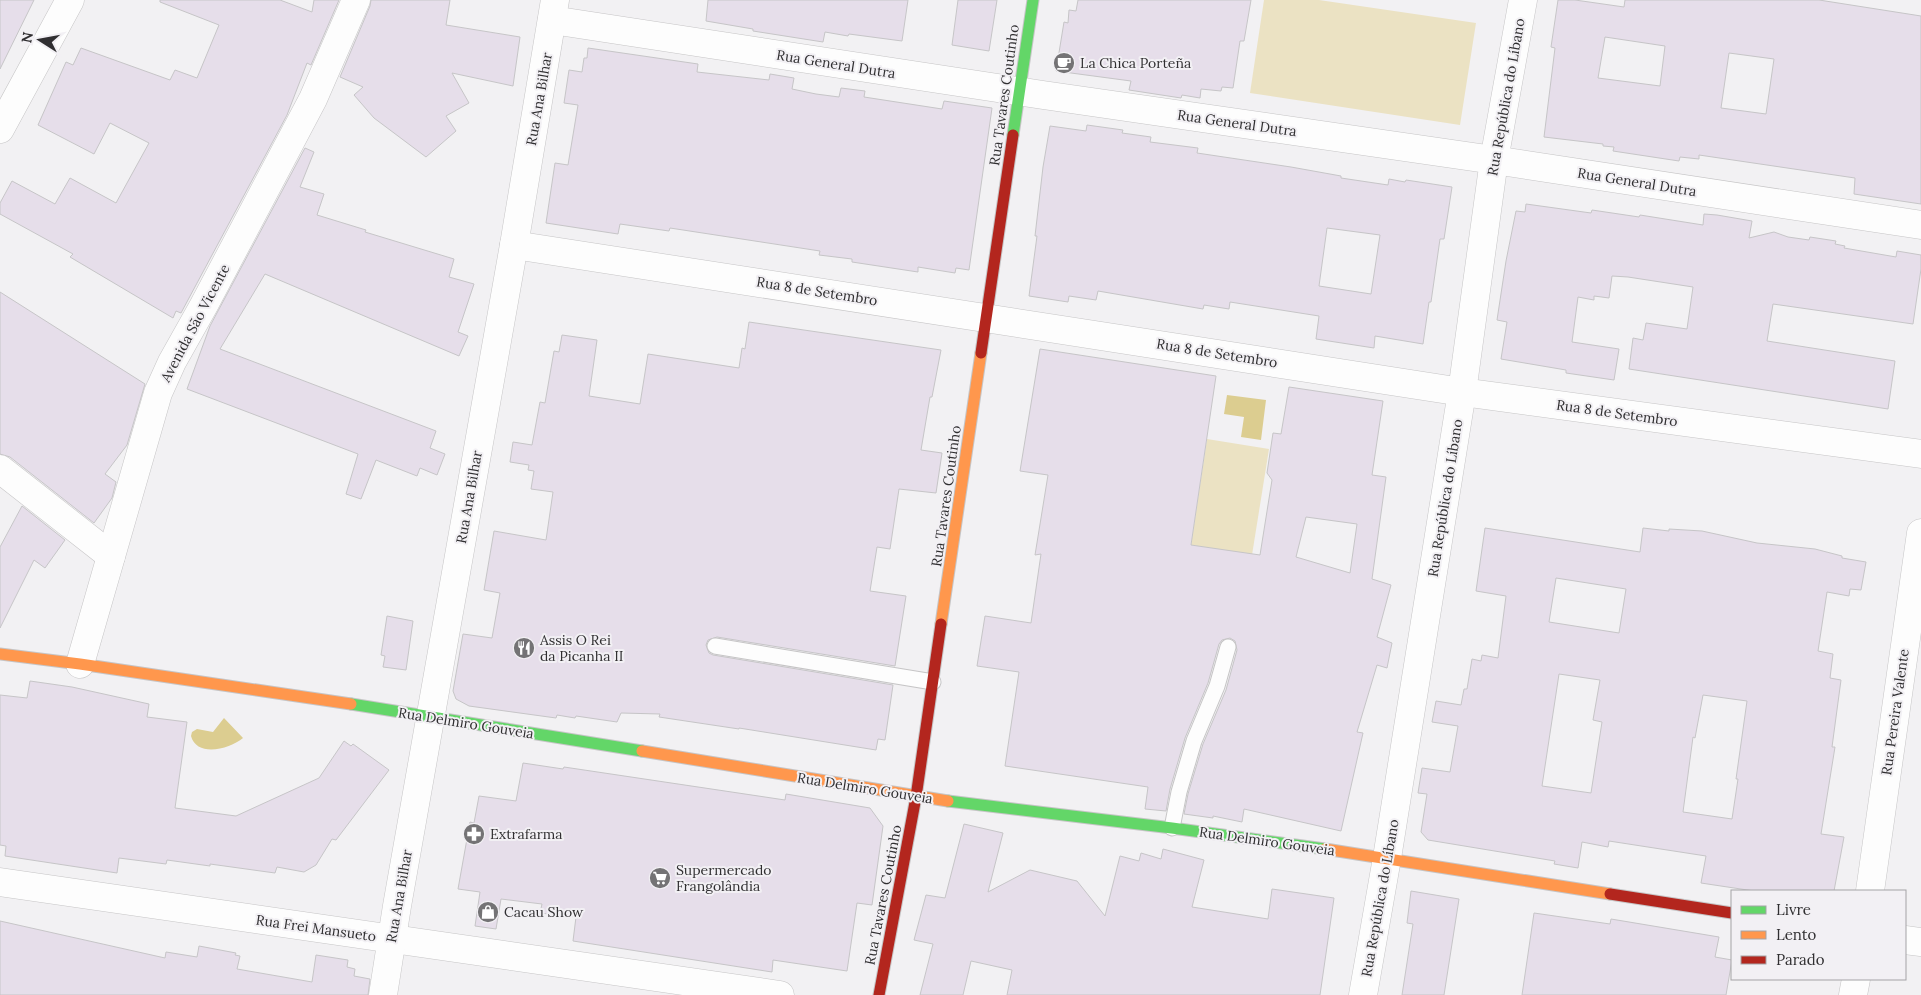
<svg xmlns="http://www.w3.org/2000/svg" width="1921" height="995" font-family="Lora,serif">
	<rect width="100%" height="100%" fill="#f2f1f3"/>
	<g fill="#ebe2c3">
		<polygon points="1264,0 1319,0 1476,23 1460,125 1250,93"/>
		<polygon points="1207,439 1269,449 1252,555 1191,545"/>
	</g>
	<g fill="#dccd90">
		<polygon points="1227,395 1266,400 1261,440 1241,437 1244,417 1224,414"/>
		<path d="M224,718L243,738C230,749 197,758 191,736L192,732L197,729L213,732Z"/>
	</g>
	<g fill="#e6deea" stroke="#c6c5c7" fill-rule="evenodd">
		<polygon points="0,0 34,0 0,69"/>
		<polygon points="160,0 280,0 312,12 314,0 339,0 311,65 307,63 287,115 181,313 176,311 173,318 70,257 73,254 0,214 0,203 12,181 55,204 70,178 116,203 149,143 110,123 94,154 38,125 66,62 73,65 81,48 170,80 175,70 197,78 219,25 160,2"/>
		<polygon points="371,0 450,0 446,25 520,37 513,86 452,73 469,103 446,116 456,131 426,157 374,118 354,95 363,87 340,77 370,6"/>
		<polygon points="708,0 908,0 902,41 849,34 848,36 825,32 823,42 753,31 753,29 706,21"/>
		<polygon points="958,0 997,0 989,51 952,45"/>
		<polygon points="1078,0 1251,0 1244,41 1240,41 1233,88 1222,87 1221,91 1201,89 1200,98 1182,95 1181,98 1129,90 1131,81 1056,71 1064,22 1068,23 1069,10 1076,11"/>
		<path d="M1558,0H1575L1624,7L1625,0H1819L1921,16V204L1854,194L1855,178L1699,155V159L1680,157L1679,161L1613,151L1614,147L1603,146V144L1544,137L1555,48L1551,47ZM1605,37L1665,46L1660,86L1598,78ZM1729,53L1774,59L1766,114L1721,108Z"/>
		<polygon points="588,48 698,64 697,72 769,80 770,74 794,78 792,89 816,94 839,97 841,88 865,91 864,97 942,109 944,101 992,108 969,270 956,268 955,273 918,267 918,272 852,262 852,259 819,255 820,251 670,228 669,231 620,224 618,234 546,223 555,163 568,165 578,105 564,103 569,70 582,72 584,58 587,58"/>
		<path d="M1087,125L1123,130L1122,133L1151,137L1150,142L1198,148L1197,153L1291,167L1341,176V178L1388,185L1389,179L1405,182L1406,180L1452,187L1444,239H1440L1431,302H1429L1423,344L1375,336L1374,348L1316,339L1319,316L1230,302L1229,309L1204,305L1203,309L1098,291L1096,300L1069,296L1068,302L1029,296L1037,236H1035L1043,167L1050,126L1086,131ZM1327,228L1380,235L1371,294L1319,286Z"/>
		<polygon points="305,148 314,152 300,187 324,194 317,215 366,230 365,232 454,259 449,277 474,284 458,332 468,336 459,356 265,274 220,349 436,431 430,448 445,454 437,475 420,468 417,476 376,460 361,499 346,494 358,454 187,389 210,326"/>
		<polygon points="1526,204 1591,213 1592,210 1639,217 1640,215 1703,225 1704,214 1717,215 1752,221 1749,238 1774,232 1788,237 1809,240 1810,237 1836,241 1835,244 1845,246 1844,248 1896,257 1897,251 1921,255 1921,269 1913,324 1773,304 1767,341 1895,361 1888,409 1629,369 1633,338 1643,340 1646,323 1687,329 1693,287 1628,277 1612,276 1609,298 1594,296 1594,300 1578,297 1572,342 1619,349 1614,380 1566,373 1566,370 1501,359 1507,322 1497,320 1506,261 1516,211 1525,212"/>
		<polygon points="0,292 145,384 127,445 105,474 116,482 112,498 94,523 10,457 0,454"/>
		<polygon points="749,322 941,350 932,397 930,397 921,450 942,453 936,493 899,489 890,549 877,547 870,591 906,596 895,666 717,637 708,640 706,645 709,653 713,655 893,685 885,740 878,739 876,750 739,728 739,729 659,717 660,714 621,713 617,722 576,716 575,718 557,715 556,718 469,706 456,699 453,691 463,634 492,638 500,593 484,590 494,531 546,540 553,492 531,489 534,471 528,470 529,465 510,462 513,442 532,445 540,402 545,403 554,351 559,352 562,335 597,340 589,396 640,404 648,354 739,368 742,348 745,349"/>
		<path d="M1040,349L1216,376L1191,545L1260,555L1272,480L1267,473L1273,433L1281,434L1289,387L1383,401L1372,475L1386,477L1372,579L1391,585L1377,637L1392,643L1387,668L1377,665L1357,732L1363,733L1341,831L1244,809L1242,822L1213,816V818L1184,814L1188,794L1203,744L1226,690L1237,650L1235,641L1230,638L1222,640L1219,644L1208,683L1185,738L1170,789L1166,811L1145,809L1148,787L1005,766L1019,672L977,666L985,616L1031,623L1041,554L1035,555L1048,475L1020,471ZM1306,517L1357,524L1350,573L1296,557Z"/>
		<polygon points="22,506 65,540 45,568 34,560 0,628 0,547"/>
		<path d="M1485,528L1640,552L1643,528L1669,531V529L1702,531L1757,543L1815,549L1842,556V558L1866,562L1861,590L1850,589L1849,596L1827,592L1818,651L1833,654L1830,678L1841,680L1832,747H1835L1821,834L1844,837L1834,891H1754L1701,883L1706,856L1609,841L1608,847L1582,842L1578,868L1554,864L1555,861L1428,840L1421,832L1427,794L1418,793L1422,768L1450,772L1458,726L1432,722L1436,701L1461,705L1464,689H1467L1472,659L1481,661L1482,655L1498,658L1506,596L1476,591ZM1556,578L1626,589L1619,633L1549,622ZM1559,674L1600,680L1593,720L1602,722L1591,793L1542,786ZM1703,695L1747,701L1736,779H1738L1732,819L1683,812L1693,737L1695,738Z"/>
		<polygon points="387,616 413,621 406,670 383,667 385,656 381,655"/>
		<polygon points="30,681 72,687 149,704 147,717 187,722 175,808 236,816 319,778 344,741 351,746 353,744 389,770 336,840 332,839 316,865 304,872 277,867 275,873 210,864 210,866 167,860 166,864 119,858 117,873 5,856 6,846 0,845 0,695 27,698"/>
		<polygon points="523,763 563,769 564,767 785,800 786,794 870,808 883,826 872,905 857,903 847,971 773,960 772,972 573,941 576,917 540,913 542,904 501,899 496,929 475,926 480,892 458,889 470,822 474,823 479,796 516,801"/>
		<polygon points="964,824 1003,833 988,892 1030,870 1077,881 1105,916 1120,856 1139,861 1141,853 1161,859 1163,849 1204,860 1192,907 1268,919 1272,889 1334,898 1320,995 1007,995 1012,970 971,961 963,995 920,995 933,944 914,940 926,895 945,898"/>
		<polygon points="1411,891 1459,899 1444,995 1402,995 1413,924 1407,923"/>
		<polygon points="1534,913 1610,924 1611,919 1719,937 1715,957 1732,960 1726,995 1522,995"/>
		<polygon points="0,921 165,958 166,952 197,957 199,946 236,953 235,955 240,956 237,969 312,982 316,955 348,960 347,967 355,969 354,976 370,979 368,995 0,995"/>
	</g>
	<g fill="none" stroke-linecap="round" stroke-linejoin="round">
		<g stroke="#c6c5c6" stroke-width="17">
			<g id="lane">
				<polyline points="715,646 933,682"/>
				<polyline points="1172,828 1179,792 1194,741 1217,686 1228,647"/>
			</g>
		</g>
		<g stroke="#c6c5c6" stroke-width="29">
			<g id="street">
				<polyline points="552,20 1043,95 1494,160 1921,225"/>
				<polyline points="0,129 70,0"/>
				<polyline points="514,245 1462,392 1921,454"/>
				<polyline points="0,469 111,556"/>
				<polyline points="80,664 158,393 172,362 204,305 313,99 356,0"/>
				<polyline points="0,882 780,995"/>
				<polyline points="1870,891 1921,533"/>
				<polyline points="1905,940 1921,942"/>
				<polyline points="383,995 397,906 514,245 555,0"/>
				<polyline points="1363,995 1387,858 1462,392 1494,160 1523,0"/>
				<polyline points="1853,995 1856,979"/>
			</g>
		</g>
		<g stroke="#c6c5c6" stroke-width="13">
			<g id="fast">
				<polyline points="1013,135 1033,0"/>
				<polyline points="351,704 642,751"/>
				<polyline points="948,801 1172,828 1325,849"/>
			</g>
		</g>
		<g stroke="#c6c5c6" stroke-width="13">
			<g id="slow">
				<polyline points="941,624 981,353"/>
				<polyline points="0,654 80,664 351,704"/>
				<polyline points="642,751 948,801"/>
				<polyline points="1325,849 1610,894"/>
			</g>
		</g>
		<g stroke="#c6c5c6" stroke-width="13">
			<g id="jam">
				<polyline points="981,353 1013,135"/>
				<polyline points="1610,894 1732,913"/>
				<polyline points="879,995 916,797 941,624"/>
			</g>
		</g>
		<use href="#lane" stroke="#fdfdfd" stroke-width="15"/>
		<use href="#street" stroke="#fdfdfd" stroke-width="28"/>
		<use href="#fast" stroke="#63d668" stroke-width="11"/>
		<use href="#slow" stroke="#ff974d" stroke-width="11"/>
		<use href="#jam" stroke="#b3261e" stroke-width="11"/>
	</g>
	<defs>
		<g id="cafe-disc" transform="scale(1.125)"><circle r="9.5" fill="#747375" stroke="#f2f0f4"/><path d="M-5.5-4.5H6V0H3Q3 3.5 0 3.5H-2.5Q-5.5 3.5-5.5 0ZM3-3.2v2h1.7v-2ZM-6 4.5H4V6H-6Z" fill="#fff"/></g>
		<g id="restaurant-disc" transform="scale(1.125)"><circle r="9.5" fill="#747375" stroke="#f2f0f4"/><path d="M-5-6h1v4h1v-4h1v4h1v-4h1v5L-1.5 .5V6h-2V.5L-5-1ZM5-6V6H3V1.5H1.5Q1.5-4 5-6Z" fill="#fff"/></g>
		<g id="pharmacy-disc" transform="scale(1.125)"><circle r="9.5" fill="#747375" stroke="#f2f0f4"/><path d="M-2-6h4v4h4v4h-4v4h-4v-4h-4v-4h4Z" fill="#fff"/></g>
		<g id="supermarket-disc" transform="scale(1.125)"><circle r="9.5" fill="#747375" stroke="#f2f0f4"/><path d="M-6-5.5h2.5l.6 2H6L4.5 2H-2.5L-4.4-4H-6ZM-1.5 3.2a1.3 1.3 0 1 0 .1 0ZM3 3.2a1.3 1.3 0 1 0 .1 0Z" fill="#fff"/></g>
		<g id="shop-disc" transform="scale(1.125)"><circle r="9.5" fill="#747375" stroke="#f2f0f4"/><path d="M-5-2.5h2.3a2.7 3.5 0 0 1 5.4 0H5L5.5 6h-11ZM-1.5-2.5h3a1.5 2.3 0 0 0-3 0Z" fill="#fff"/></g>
	</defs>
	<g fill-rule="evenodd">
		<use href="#cafe-disc" x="1064" y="63"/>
		<use href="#restaurant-disc" x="524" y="648"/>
		<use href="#pharmacy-disc" x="474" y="834"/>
		<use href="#supermarket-disc" x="660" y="878"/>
		<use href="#shop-disc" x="488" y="912"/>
	</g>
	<g text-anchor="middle" stroke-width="4" stroke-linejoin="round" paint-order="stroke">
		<g font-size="14" fill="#302f31" stroke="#f2f0f4" text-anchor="start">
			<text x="1080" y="68">La Chica Porteña</text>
			<text x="540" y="645">Assis O Rei<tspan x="540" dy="16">da Picanha II</tspan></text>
			<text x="490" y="839">Extrafarma</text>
			<text x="676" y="875">Supermercado<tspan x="676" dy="16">Frangolândia</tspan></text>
			<text x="504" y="917">Cacau Show</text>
		</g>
		<g font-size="14" fill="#302f31" stroke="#f2f0f4">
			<text transform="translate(836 64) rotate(9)" y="5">Rua General Dutra</text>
			<text transform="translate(1004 95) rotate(-82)" y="5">Rua Tavares Coutinho</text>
			<text transform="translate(1506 97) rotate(-80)" y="5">Rua República do Líbano</text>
			<text transform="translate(539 99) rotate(-80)" y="5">Rua Ana Bilhar</text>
			<text transform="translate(1237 123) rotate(8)" y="5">Rua General Dutra</text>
			<text transform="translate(1637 182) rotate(9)" y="5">Rua General Dutra</text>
			<text transform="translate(817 291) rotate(9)" y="5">Rua 8 de Setembro</text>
			<text transform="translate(195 323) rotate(-62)" y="5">Avenida São Vicente</text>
			<text transform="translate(1217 353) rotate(9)" y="5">Rua 8 de Setembro</text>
			<text transform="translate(1617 413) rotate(8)" y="5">Rua 8 de Setembro</text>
			<text transform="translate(946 496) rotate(-82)" y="5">Rua Tavares Coutinho</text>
			<text transform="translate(469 497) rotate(-80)" y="5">Rua Ana Bilhar</text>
			<text transform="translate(1445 498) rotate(-81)" y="5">Rua República do Líbano</text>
			<text transform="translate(1895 712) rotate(-82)" y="5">Rua Pereira Valente</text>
			<text transform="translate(466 723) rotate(9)" y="5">Rua Delmiro Gouveia</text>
			<text transform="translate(865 788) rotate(9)" y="5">Rua Delmiro Gouveia</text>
			<text transform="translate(1267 841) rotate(8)" y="5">Rua Delmiro Gouveia</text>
			<text transform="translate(883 895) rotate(-79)" y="5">Rua Tavares Coutinho</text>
			<text transform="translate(399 896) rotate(-80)" y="5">Rua Ana Bilhar</text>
			<text transform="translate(1380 898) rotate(-80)" y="5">Rua República do Líbano</text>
			<text transform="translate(316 928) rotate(8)" y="5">Rua Frei Mansueto</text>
		</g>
	</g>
	<rect x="1731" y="890" width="175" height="90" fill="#f2f0f4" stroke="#a4a3a6"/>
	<rect x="1741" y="906" width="25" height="8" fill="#63d668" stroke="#a4a3a6"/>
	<text x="1776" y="915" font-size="15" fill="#302f31">Livre</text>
	<rect x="1741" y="931" width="25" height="8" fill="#ff974d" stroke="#a4a3a6"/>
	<text x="1776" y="940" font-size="15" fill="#302f31">Lento</text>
	<rect x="1741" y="956" width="25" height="8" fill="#b3261e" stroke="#a4a3a6"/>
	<text x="1776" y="965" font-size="15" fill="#302f31">Parado</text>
	<g transform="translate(40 40) rotate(281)" stroke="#f2f0f4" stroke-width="4" paint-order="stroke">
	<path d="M0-4L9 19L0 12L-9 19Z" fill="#302f31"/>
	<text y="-8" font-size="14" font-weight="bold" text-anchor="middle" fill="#302f31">N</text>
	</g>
</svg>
